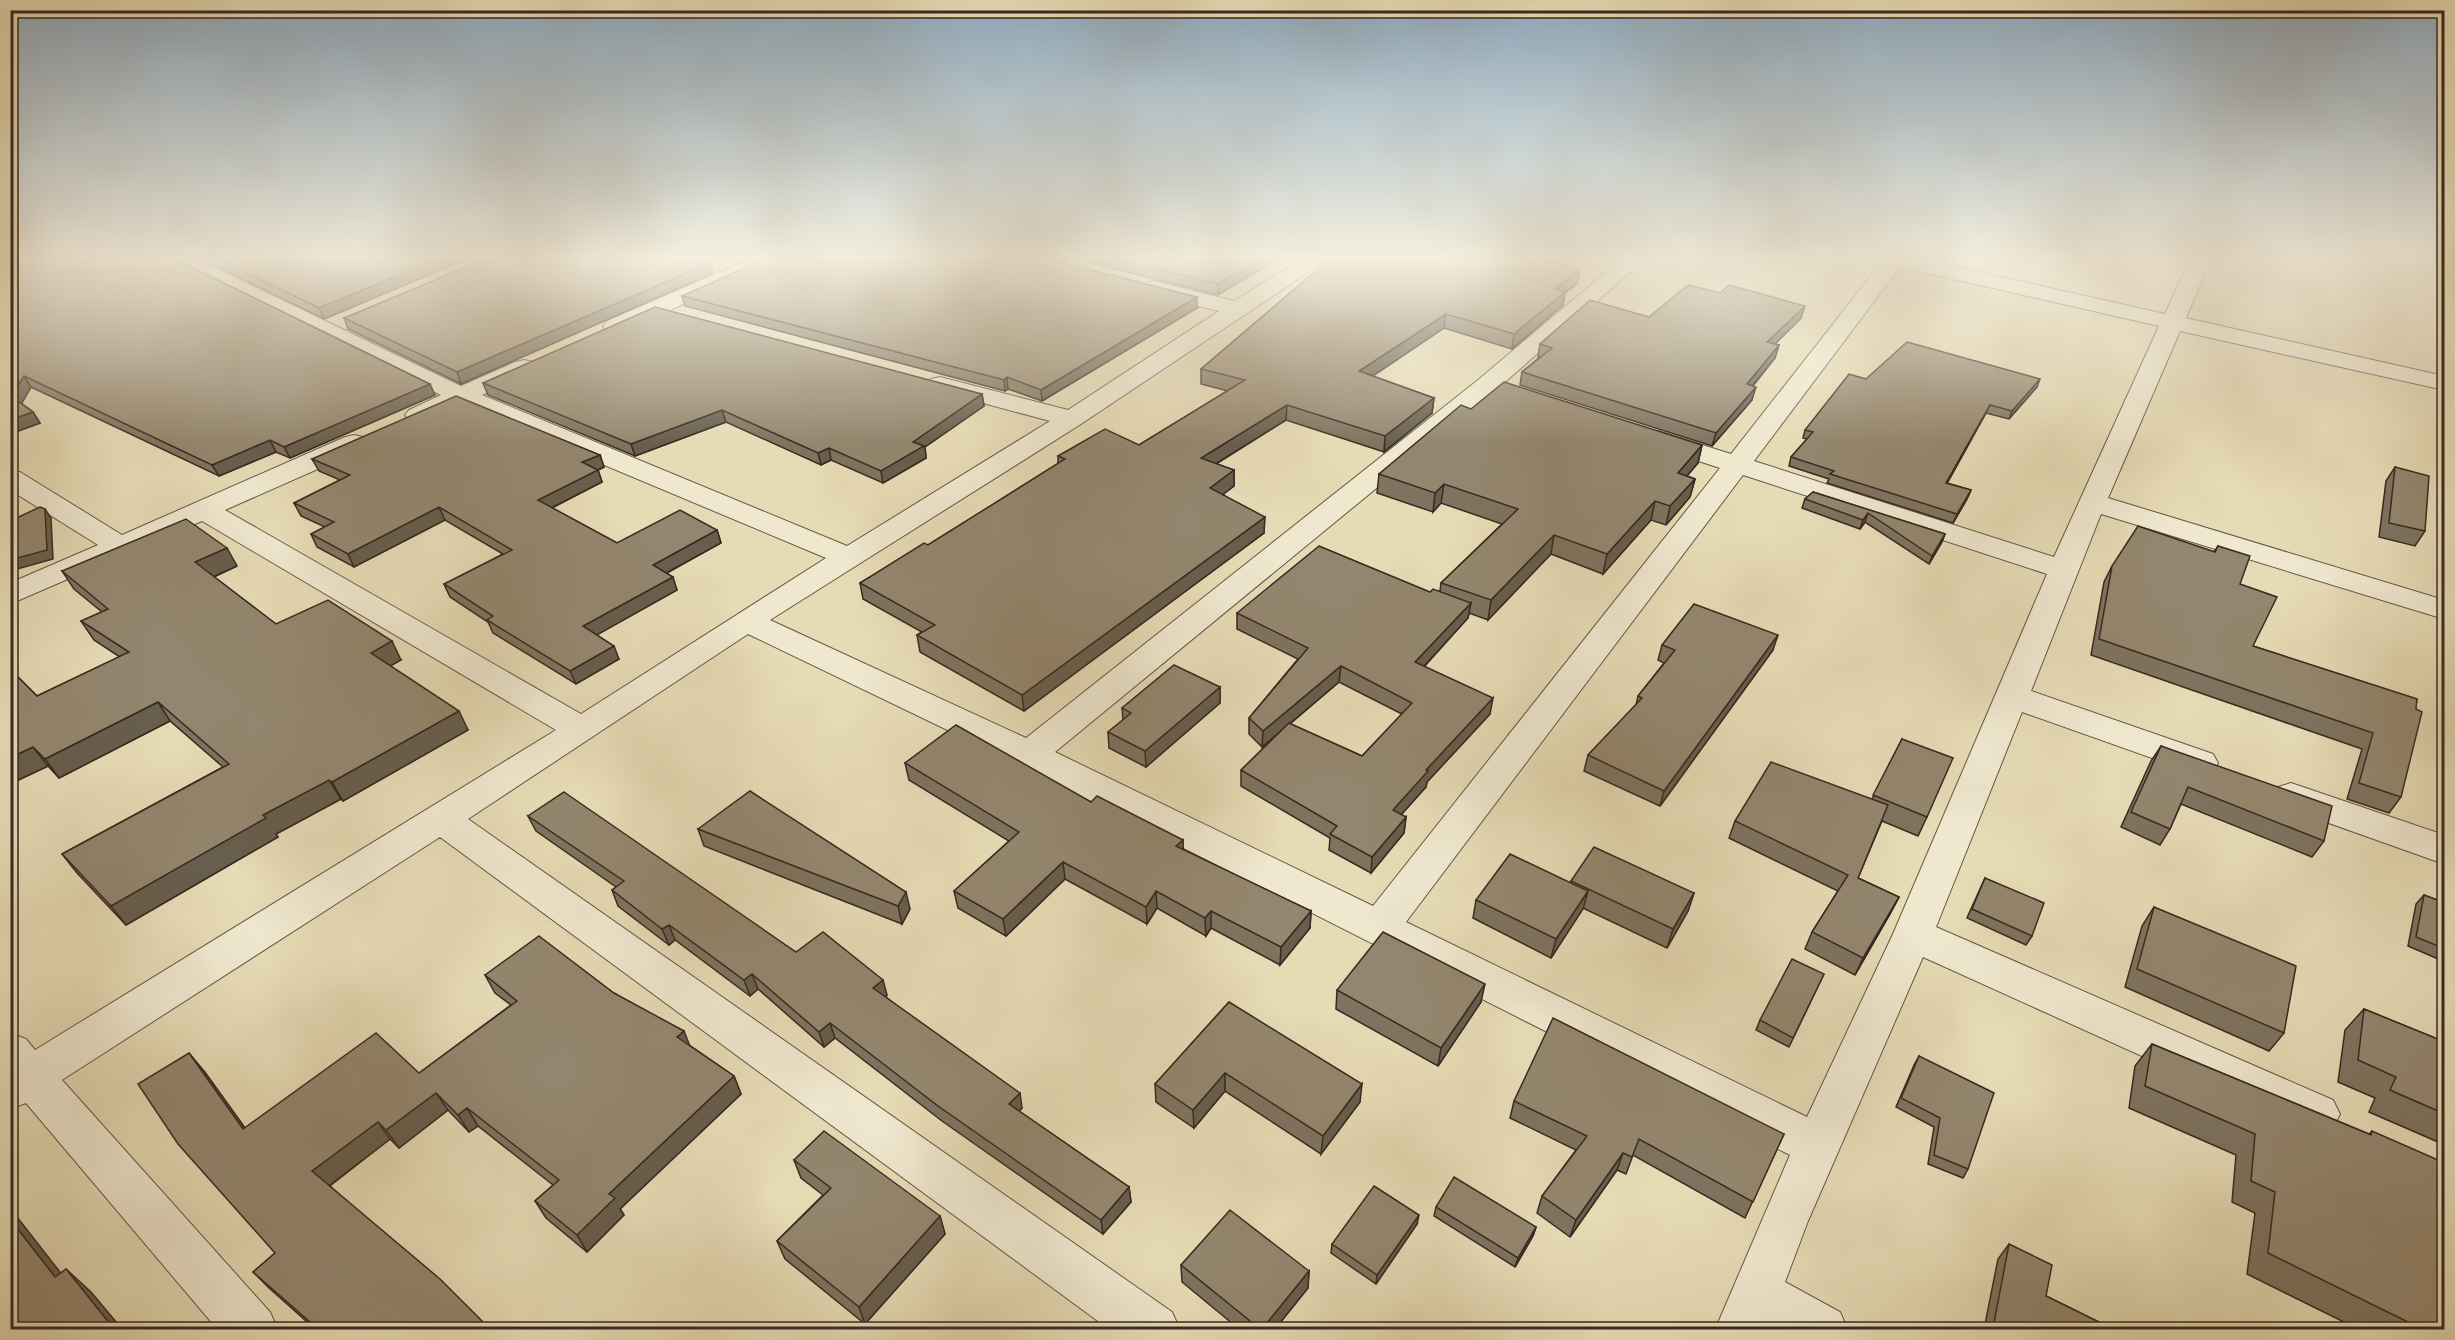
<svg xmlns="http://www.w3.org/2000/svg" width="2455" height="1340" font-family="'IM FELL Great Primer',serif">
	<rect width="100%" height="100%" fill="#e6dbb5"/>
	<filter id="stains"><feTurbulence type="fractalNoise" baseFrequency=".00333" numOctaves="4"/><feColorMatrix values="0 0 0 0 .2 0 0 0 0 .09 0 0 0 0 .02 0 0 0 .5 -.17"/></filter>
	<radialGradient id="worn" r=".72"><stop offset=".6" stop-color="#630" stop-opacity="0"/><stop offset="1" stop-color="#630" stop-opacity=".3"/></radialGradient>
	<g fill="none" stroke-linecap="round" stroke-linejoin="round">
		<g stroke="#645646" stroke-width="2">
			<g id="minor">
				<path d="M165,257H192L461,386L515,362L524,360L533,362L536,367L533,372L482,395L847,546L1050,421L931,389L928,384L931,379L940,377L1068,410L1219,311L1146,293L1143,288L1146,283L1154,281L1234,301L1306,257H1331L1081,424L770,620L1026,738L1478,380L1624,257H1647L1496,390L1055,752L1373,906L1720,468L1649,445L1645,439L1649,433L1658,431L1731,454L1881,263L1872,257H1912L2165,314L2191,257H2212L2186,318L2444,376V390L2180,331L2108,498L2444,600V619L2101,514L2031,691L2213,754L2218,763L2213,772L2200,775L2022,712L1936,927L2333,1100L2340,1114L2333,1128L2317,1134L2301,1128L1923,957L1808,1221L1785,1282L1840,1312L1848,1330H1715L1790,1155L1016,763L748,634L468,819L1172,1312L1180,1330H1110L440,837L62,1080L270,1312L278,1330H218L26,1103L10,1109V1033L26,1039L35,1050L556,730L202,521L10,604V583L98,545L10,490V470L20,472L122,535L345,437L354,435L363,437L367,443L363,449L225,510L581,714L826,558L461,405C445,412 427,425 409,420L405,415L409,410L441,395L168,261ZM1900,267L2159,326L2054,557L1754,461ZM1743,475L2047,574L1893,934L1807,1117L1406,922Z"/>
				<polygon points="755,257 783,257 780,261 623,331 607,331 603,326 607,321"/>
				<polygon points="2291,783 2444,835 2444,864 2278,805 2273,796 2278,787"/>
			</g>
		</g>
		<use href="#minor" fill="#efe8cf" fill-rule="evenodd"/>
	</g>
	<g fill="#7e735f" stroke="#392921" stroke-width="1.5" fill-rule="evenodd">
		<polygon points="10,257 435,395 290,458 276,452 219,476 31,387 21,403 33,412 40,423 10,434"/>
		<polygon points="198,257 471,257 324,319"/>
		<polygon points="721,257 749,257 737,263"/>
		<polygon points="1068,257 1281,257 1218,295"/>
		<polygon points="713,273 461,384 348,329 344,318"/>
		<polygon points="1577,284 1565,293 1563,305 1512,349 1444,328 1372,376 1434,398 1432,413 1384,452 1286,420 1216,464 1234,470 1234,486 1223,494 1264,533 1024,711 920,652 917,635 922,632 863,599 860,583 928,545 1058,464 1058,456 1139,445 1228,391 1201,384 1201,369"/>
		<polygon points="682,296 1197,308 1042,401 1008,389 1005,391 685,306"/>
		<polygon points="1649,317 1801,318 1775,344 1779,345 1775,358 1753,386 1752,400 1712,446 1520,385 1522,372 1540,357 1538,357 1540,344"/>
		<polygon points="1866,379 2037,387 2009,419 1986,413 1947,483 1971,490 1967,499 1953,523 1827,483 1829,479 1789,466 1791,457 1807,439 1803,438 1805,430"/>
		<polygon points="483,383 982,394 984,406 925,447 926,458 883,483 831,460 821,465 726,422 635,456 488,395"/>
		<path d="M1471,409L1702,445L1698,463L1687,476L1695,479L1690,497L1666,525L1651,520L1603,574L1551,554L1488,620L1469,613L1468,618L1424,667L1490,714L1427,782L1426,787L1401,815L1406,817L1404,833L1371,873L1329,850L1330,838L1241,786V770L1276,736L1262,747L1249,734V718L1298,659L1237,629V613L1440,591L1441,583L1502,524L1441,503L1433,512L1377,493L1379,474ZM1339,682L1402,714L1362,756L1290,724Z"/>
		<polygon points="600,455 604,467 598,470 602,482 552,508 617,543 717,530 721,543 667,573 677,590 596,635 619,659 576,684 493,633 488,622 450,597 444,584 503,554 445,520 354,567 317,547 311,534 325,527 301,516 294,503 340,480 319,471 312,459"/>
		<polygon points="2395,467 2425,531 2415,546 2379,537 2386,481"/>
		<polygon points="1813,492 1945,534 1942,542 1929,564 1865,522 1860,529 1802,508 1805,499"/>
		<polygon points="2218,546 2240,584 2253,646 2417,699 2401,797 2389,813 2347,799 2362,749 2091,655 2104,582 2112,566 2214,552"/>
		<polygon points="237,566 214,577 276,624 401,660 390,666 468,730 343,801 341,799 276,834 278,837 126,925 77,873 62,854 223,767 170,721 59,778 48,766 10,784 10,669 37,696 120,657 94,640 81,621 102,612 74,589 62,571"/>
		<polygon points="1662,645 1773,650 1660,806 1584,771 1588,755 1636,705 1638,696 1664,663 1658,660"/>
		<polygon points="1220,687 1220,703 1146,767 1109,748 1108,732 1123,720 1122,708"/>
		<polygon points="1902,739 1927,817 1918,836 1882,821 1858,878 1899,897 1890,914 1855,975 1805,949 1812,932 1838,891 1729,838 1735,821 1872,799"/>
		<polygon points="2161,746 2324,841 2312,857 2181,804 2170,829 2160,845 2121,827 2151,761"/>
		<polygon points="905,763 1091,802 1183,840 1183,850 1311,911 1310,928 1280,965 1211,928 1206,936 1157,908 1147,924 1065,879 1006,936 958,908 954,891 1009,841 909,780"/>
		<polygon points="528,816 796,952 887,995 886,997 1022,1108 1019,1111 1129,1187 1131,1202 1103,1234 942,1121 835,1038 824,1047 758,989 750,996 675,940 669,945 618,906 612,890 616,887 536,831"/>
		<polygon points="698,829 910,909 902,924 704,846"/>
		<polygon points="1985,878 2032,936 2026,945 1967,918"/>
		<polygon points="1571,881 1694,893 1688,911 1667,948 1583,908 1551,958 1473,918 1476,900 1571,883"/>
		<polygon points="2424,895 2445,903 2445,959 2443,961 2408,946 2416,904"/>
		<polygon points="2154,907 2284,1033 2269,1051 2125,987 2142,926"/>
		<polygon points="1824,974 1789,1047 1756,1030 1760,1020"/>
		<polygon points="485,975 614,993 734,1076 741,1094 620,1209 624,1215 587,1252 546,1218 535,1201 553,1185 478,1126 469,1132 448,1110 399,1148 390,1139 330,1186 490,1329 315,1329 269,1288 253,1272 275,1253 204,1071 245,1128 419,1073 511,1005 495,993"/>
		<polygon points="1337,990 1481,1002 1438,1066 1336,1009"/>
		<polygon points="1229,1002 1360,1102 1321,1154 1225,1091 1194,1128 1156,1102 1155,1084"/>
		<polygon points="2364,1009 2445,1042 2445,1145 2369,1112 2375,1098 2338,1082 2345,1030"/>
		<polygon points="2152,1044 2369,1134 2372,1131 2444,1329 2358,1329 2247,1274 2255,1213 2232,1202 2236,1155 2129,1108 2135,1066"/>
		<polygon points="1919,1056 1968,1169 1963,1178 1928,1164 1934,1127 1896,1107 1914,1065"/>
		<polygon points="1514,1101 1784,1134 1745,1218 1633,1155 1626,1174 1617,1170 1570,1237 1537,1213 1542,1196 1576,1150 1510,1118"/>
		<polygon points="794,1160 940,1216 945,1234 865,1324 785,1259 777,1241 823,1195 801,1178"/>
		<polygon points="1436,1207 1536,1227 1533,1236 1515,1267 1434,1216"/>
		<polygon points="1417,1224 1376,1284 1331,1253 1332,1244"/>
		<polygon points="2009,1244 2046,1296 2113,1329 1984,1329 1998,1259"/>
		<polygon points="1181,1265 1309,1271 1308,1288 1275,1329 1239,1329 1182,1282"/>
	</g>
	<g fill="#675e4d" stroke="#392921" stroke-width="1.5">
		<polygon points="443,257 471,257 324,319 319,308"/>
		<polygon points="736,257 749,257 737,263"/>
		<polygon points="1264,257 1281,257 1218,295 1218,284"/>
		<polygon points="710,263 713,273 461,384 457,372"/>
		<polygon points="1580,270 1577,284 1565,293 1563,305 1512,349 1514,334 1555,289"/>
		<polygon points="1197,297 1197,308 1042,401 1041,390"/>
		<polygon points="1805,306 1801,318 1764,355 1767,342"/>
		<polygon points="1446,314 1444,328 1358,386 1359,371"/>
		<polygon points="1779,345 1775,358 1743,397 1747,384"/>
		<polygon points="24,376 31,387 19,408 11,396"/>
		<polygon points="1007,377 1008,389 1005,391 1004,380"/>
		<polygon points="2040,379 2037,387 2009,419 2012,411"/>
		<polygon points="430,384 435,395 290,458 284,447"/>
		<polygon points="1756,387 1752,400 1712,446 1716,433"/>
		<polygon points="982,394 984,406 925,447 926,458 883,483 881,471 913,442"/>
		<polygon points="1434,398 1432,413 1384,452 1385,436"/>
		<polygon points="1287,405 1286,420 1201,473 1201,458"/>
		<polygon points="1990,405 1986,413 1943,491 1946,483"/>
		<polygon points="722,410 726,422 635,456 631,444"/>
		<polygon points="33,412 40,423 10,434 10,420"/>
		<polygon points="270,440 276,452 219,476 212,465"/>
		<polygon points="1702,445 1698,463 1673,492 1678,473"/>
		<polygon points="829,448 831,460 821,465 818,453"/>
		<polygon points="600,455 604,467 598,470 602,482 543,512 538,500 582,462"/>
		<polygon points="1234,470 1234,486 1211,504 1210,488"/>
		<polygon points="1695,479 1690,497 1666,525 1670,506"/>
		<polygon points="1444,484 1441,503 1433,512 1435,493"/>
		<polygon points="1971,490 1967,499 1953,523 1957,514"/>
		<polygon points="1655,501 1651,520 1603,574 1607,554"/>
		<polygon points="439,507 445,520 354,567 348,554"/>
		<polygon points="45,509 51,518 53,559 10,571 10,560"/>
		<polygon points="1868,513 1865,522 1860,529 1863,520"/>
		<polygon points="1265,517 1264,533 1024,711 1022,695"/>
		<polygon points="717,530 721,543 657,578 653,565"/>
		<polygon points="1945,534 1942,542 1929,564 1932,556"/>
		<polygon points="1554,535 1551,554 1488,620 1491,600"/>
		<polygon points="227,548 237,566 206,580 195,562"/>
		<polygon points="673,577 677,590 588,640 583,626"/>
		<polygon points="1471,603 1468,618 1413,678 1415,662"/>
		<polygon points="1778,635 1773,650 1660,806 1664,791"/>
		<polygon points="392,641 401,660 381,671 371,653"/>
		<polygon points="614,646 619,659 576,684 570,671"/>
		<polygon points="1341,666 1339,682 1262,747 1263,731"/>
		<polygon points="1220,687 1220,703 1146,767 1145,751"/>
		<polygon points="1493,698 1490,714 1427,782 1426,787 1391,826 1393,810 1426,770"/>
		<polygon points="158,702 170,721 59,778 45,759"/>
		<polygon points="459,711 468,730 343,801 332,782"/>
		<polygon points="33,747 48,766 10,784 10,758"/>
		<polygon points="329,780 341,799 276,834 278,837 126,925 111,906 263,815"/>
		<polygon points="1406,817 1404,833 1371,873 1372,857"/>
		<polygon points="1183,840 1183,857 1176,846"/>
		<polygon points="1063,862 1065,879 1006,936 1003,919"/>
		<polygon points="1156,891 1157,908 1147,924 1146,907"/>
		<polygon points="1588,891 1583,909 1551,958 1556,939"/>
		<polygon points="906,892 910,909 902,924 898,906"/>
		<polygon points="1694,893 1688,911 1667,948 1673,929"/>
		<polygon points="1899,897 1890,914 1855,975 1863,958"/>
		<polygon points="1211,911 1211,928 1206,936 1205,918"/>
		<polygon points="1311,911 1310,928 1280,965 1281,947"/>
		<polygon points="669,925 675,940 669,945 662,929"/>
		<polygon points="752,974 758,989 750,996 744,980"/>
		<polygon points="883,980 887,995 877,1004 873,988"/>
		<polygon points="1485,984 1481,1002 1438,1066 1441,1048"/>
		<polygon points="830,1023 835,1038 824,1047 819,1032"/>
		<polygon points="684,1031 691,1049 677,1037"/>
		<polygon points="189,1053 204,1071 258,1146 243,1129"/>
		<polygon points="1225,1073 1225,1091 1194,1128 1193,1110"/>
		<polygon points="734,1076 741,1094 620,1209 624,1215 587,1252 577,1235 609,1194"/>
		<polygon points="1362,1084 1360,1102 1321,1154 1323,1136"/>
		<polygon points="436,1093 448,1110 399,1148 386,1130"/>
		<polygon points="1020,1093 1022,1108 1012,1119 1009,1104"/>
		<polygon points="467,1108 478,1126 469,1132 458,1115"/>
		<polygon points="378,1122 390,1139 326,1188 312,1171"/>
		<polygon points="1623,1153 1617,1170 1570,1237 1576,1220"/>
		<polygon points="1129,1187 1131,1202 1103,1234 1101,1220"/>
		<polygon points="10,1208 81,1299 55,1277 10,1219"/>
		<polygon points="1419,1215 1417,1224 1376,1284 1377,1275"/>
		<polygon points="940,1216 945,1234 865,1324 859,1307"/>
		<polygon points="1536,1227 1533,1236 1515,1267 1518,1258"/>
		<polygon points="66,1269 91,1292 122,1329 114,1329"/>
		<polygon points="1309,1271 1308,1288 1275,1329 1262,1329"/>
	</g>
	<g fill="#93866e" stroke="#392921" stroke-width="1.5">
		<polygon points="10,257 171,257 430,384 284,447 270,440 212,465 24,376 11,396 33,412 10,420"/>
		<polygon points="214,257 443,257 319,308"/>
		<polygon points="490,257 694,257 710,263 457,372 344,318"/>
		<polygon points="769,257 1041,257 1197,297 1041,390 1007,377 1004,380 682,296"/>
		<polygon points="1109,257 1264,257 1218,284"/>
		<polygon points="1332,257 1532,257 1580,270 1555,289 1565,292 1514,334 1446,314 1359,371 1434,398 1385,436 1287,405 1201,458 1234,470 1210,488 1265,517 1022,695 917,635 935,625 860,583 924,543 928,545 1065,459 1058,456 1105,429 1139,445 1245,380 1201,369"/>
		<polygon points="1688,285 1720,293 1729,285 1805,306 1767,342 1779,345 1747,384 1756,387 1716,433 1522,372 1552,348 1540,344 1590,300 1649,317"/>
		<polygon points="655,307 982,394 913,442 924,446 881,471 829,448 818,453 722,410 631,444 483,383"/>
		<polygon points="1907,342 2040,379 2012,411 1990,405 1946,483 1971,490 1957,514 1830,474 1834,471 1791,457 1813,432 1805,430 1849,374 1866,379"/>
		<polygon points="1504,382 1702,445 1678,473 1695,479 1670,506 1655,501 1607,554 1554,535 1491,600 1441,583 1518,509 1444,484 1435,493 1379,474 1461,405 1471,409"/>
		<polygon points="456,396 600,455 582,462 598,470 538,500 617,543 680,510 717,530 653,565 673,577 583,626 614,646 570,671 487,620 493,616 444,584 512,550 439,507 348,554 311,534 334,522 294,503 350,475 312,459"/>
		<polygon points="2395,467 2429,476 2425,531 2389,523"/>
		<polygon points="1813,492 1945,534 1932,556 1868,513 1863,520 1805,499"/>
		<polygon points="40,507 45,509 47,550 10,560 10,521"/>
		<polygon points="186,519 227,548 195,562 276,624 328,600 392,641 371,653 459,711 332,782 329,780 263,815 266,818 111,906 62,854 229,764 158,702 45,759 33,747 10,758 10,669 37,696 129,652 81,621 108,609 62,571"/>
		<polygon points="2138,526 2215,552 2218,546 2250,556 2240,584 2277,597 2253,646 2417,699 2416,709 2422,712 2401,797 2359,783 2373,733 2099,639 2112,566"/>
		<polygon points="1319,546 1430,592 1433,589 1471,603 1415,662 1493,698 1426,770 1428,771 1393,810 1406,817 1372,857 1330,834 1337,826 1241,770 1289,723 1362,756 1412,703 1341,666 1263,731 1249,718 1308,648 1237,613"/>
		<polygon points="1694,604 1778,635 1664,791 1588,755 1642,698 1638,696 1675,650 1662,645"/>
		<polygon points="1174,665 1220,687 1145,751 1108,732 1131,713 1122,708"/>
		<polygon points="956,725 1091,802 1097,796 1183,840 1176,846 1311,911 1281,947 1211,911 1205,918 1156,891 1146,907 1063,862 1003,919 954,891 1019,832 905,763"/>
		<polygon points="1902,739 1953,758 1927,817 1873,795"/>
		<polygon points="2161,746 2332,806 2324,841 2188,787 2170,829 2131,812"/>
		<polygon points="1771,762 1888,805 1858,878 1899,897 1863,958 1812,932 1848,875 1735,821"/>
		<polygon points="750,791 906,892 898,906 698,829"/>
		<polygon points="564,792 796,952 823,932 883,980 873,988 1020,1093 1009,1104 1129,1187 1101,1220 938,1106 830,1023 819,1032 752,974 744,980 669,925 662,929 612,890 624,881 528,816"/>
		<polygon points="1594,847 1694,893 1673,929 1571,881"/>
		<polygon points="1510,854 1588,891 1556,939 1476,900"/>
		<polygon points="1985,878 2044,903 2032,936 1972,909"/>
		<polygon points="2424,895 2445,903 2445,949 2416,937"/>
		<polygon points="2154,907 2296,966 2284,1033 2137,969"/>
		<polygon points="1383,932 1485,984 1441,1048 1337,990"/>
		<polygon points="539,936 614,993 684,1031 677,1037 734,1076 609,1194 615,1198 577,1235 535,1201 559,1180 467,1108 458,1115 436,1093 386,1130 378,1122 312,1171 440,1279 490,1329 318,1329 253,1272 275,1253 178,1144 138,1084 189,1053 243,1129 376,1033 419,1073 517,1001 485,975"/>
		<polygon points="1792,959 1824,974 1793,1038 1760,1020"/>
		<polygon points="1229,1002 1362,1084 1323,1136 1225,1073 1193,1110 1155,1084"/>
		<polygon points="2364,1009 2445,1042 2445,1114 2390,1090 2396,1077 2358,1060"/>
		<polygon points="1553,1018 1784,1134 1753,1202 1639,1139 1632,1157 1623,1153 1576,1220 1542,1196 1587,1136 1514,1101"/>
		<polygon points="2152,1044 2371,1135 2372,1131 2445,1163 2444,1329 2422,1329 2268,1253 2275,1192 2251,1181 2255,1134 2145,1086"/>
		<polygon points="1919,1056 1994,1093 1968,1169 1934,1155 1940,1118 1901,1098"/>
		<polygon points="824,1131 940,1216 859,1307 777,1241 831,1188 794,1160"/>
		<polygon points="1454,1177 1536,1227 1518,1258 1436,1207"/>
		<polygon points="1374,1186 1419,1215 1377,1275 1332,1244"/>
		<polygon points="1230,1210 1309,1271 1262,1329 1260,1329 1181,1265"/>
		<polygon points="10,1219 55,1277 66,1269 114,1329 10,1329"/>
		<polygon points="2009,1244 2052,1265 2046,1296 2113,1329 1996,1329 1993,1328"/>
	</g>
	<linearGradient id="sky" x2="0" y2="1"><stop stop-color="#8fabc0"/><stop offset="0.58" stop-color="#f4efde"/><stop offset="1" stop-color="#f4efde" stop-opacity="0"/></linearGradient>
	<rect width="2455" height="445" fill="url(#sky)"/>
	<rect width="2455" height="1340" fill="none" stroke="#e6dbb5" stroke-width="36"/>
	<rect x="12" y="12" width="2431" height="1316" fill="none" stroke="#392921" stroke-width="3"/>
	<rect x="18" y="18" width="2419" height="1304" fill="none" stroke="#392921" stroke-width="1.5"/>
	<rect width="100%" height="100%" filter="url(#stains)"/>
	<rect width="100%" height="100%" fill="url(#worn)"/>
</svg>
